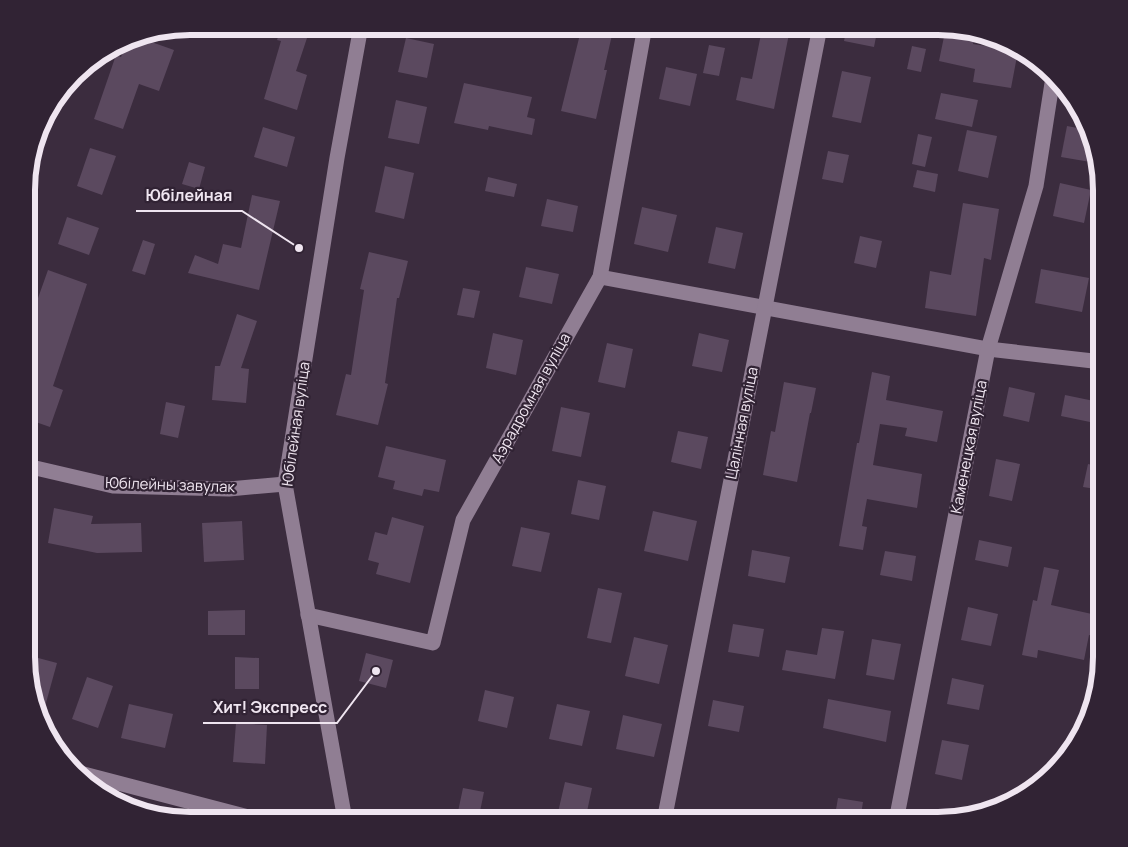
<svg xmlns="http://www.w3.org/2000/svg" width="1128" height="847" font-family="Manrope,sans-serif">
	<rect width="100%" height="100%" fill="#3b2c3e"/>
	<g fill="#5b495f">
		<polygon points="282,26 311,26 296,71 307,75 297,110 264,99 281,41 277,40"/>
		<polygon points="582,26 614,26 604,70 607,70 596,119 561,111"/>
		<polygon points="847,27 878,27 874,47 844,41"/>
		<polygon points="946,27 976,33 973,44 1018,51 1011,88 973,82 975,69 939,61"/>
		<polygon points="762,29 789,34 774,109 736,100 741,77 752,79"/>
		<polygon points="140,38 174,50 159,91 139,84 123,129 94,119 116,55 121,57 124,50 127,51 131,42 138,45"/>
		<polygon points="406,38 434,44 427,78 398,72"/>
		<polygon points="709,45 725,48 719,76 703,73"/>
		<polygon points="912,46 926,49 921,72 907,69"/>
		<polygon points="666,67 697,74 690,106 659,99"/>
		<polygon points="842,71 871,77 861,123 832,117"/>
		<polygon points="464,83 532,97 527,117 535,119 532,135 489,126 488,130 454,123"/>
		<polygon points="941,93 978,100 972,127 935,119"/>
		<polygon points="396,100 427,107 419,144 388,138"/>
		<polygon points="1067,126 1088,130 1096,163 1061,157"/>
		<polygon points="263,127 295,137 287,167 254,157"/>
		<polygon points="967,130 997,136 988,178 958,171"/>
		<polygon points="918,134 932,137 925,167 912,164"/>
		<polygon points="90,148 116,156 102,195 77,186"/>
		<polygon points="828,151 849,155 843,183 822,179"/>
		<polygon points="189,162 205,167 199,189 182,184"/>
		<polygon points="385,166 414,173 404,219 375,212"/>
		<polygon points="917,170 938,174 935,192 913,187"/>
		<polygon points="488,177 517,184 514,197 485,191"/>
		<polygon points="1060,183 1091,190 1084,223 1053,216"/>
		<polygon points="252,195 280,201 259,290 188,273 195,255 218,264 223,244 241,248"/>
		<polygon points="547,199 578,206 573,232 541,226"/>
		<polygon points="963,203 999,209 991,260 984,258 976,316 925,308 930,271 951,275"/>
		<polygon points="642,207 677,215 668,252 634,244"/>
		<polygon points="67,217 99,228 89,255 58,244"/>
		<polygon points="716,227 743,233 735,269 708,263"/>
		<polygon points="860,236 882,241 876,268 854,263"/>
		<polygon points="143,240 155,244 145,275 132,271"/>
		<polygon points="369,252 408,261 399,298 397,298 385,383 388,384 378,425 336,415 346,374 351,375 364,290 360,289"/>
		<polygon points="526,267 559,274 552,304 519,297"/>
		<polygon points="1041,269 1089,278 1082,312 1035,303"/>
		<polygon points="48,270 87,284 53,386 63,390 50,427 27,419 27,329"/>
		<polygon points="463,288 480,291 474,318 457,315"/>
		<polygon points="237,314 257,321 241,368 249,369 246,403 212,400 215,366 220,366"/>
		<polygon points="493,333 523,340 516,375 486,368"/>
		<polygon points="699,333 729,340 722,372 692,366"/>
		<polygon points="607,343 633,349 625,388 598,382"/>
		<polygon points="872,372 890,376 886,400 943,411 937,442 905,436 907,428 880,424 873,465 922,474 917,508 867,499 862,526 867,527 863,550 839,546 857,443 859,443"/>
		<polygon points="784,382 816,388 811,413 810,413 797,482 763,475 771,431 775,432"/>
		<polygon points="1009,387 1035,393 1029,422 1003,416"/>
		<polygon points="1065,395 1094,401 1090,422 1061,416"/>
		<polygon points="166,402 185,406 178,438 160,434"/>
		<polygon points="561,407 590,413 581,457 552,451"/>
		<polygon points="678,431 708,437 701,469 671,462"/>
		<polygon points="386,446 446,460 439,492 424,489 422,496 393,489 395,481 378,477"/>
		<polygon points="996,459 1020,464 1012,501 989,496"/>
		<polygon points="1088,464 1102,467 1102,490 1083,487"/>
		<polygon points="578,480 606,486 599,520 571,514"/>
		<polygon points="54,508 93,516 91,524 141,523 142,552 97,553 48,543"/>
		<polygon points="653,511 697,521 688,561 644,551"/>
		<polygon points="392,517 424,526 410,583 376,574 379,563 368,560 375,532 387,535"/>
		<polygon points="242,521 244,560 204,562 202,523"/>
		<polygon points="521,527 550,533 541,572 512,566"/>
		<polygon points="979,540 1012,547 1008,567 975,560"/>
		<polygon points="752,550 790,557 785,583 748,576"/>
		<polygon points="885,551 916,556 912,581 880,575"/>
		<polygon points="1044,567 1059,570 1051,605 1101,616 1098,637 1089,635 1084,660 1038,650 1037,658 1022,655 1033,600 1037,601"/>
		<polygon points="598,588 622,593 611,643 587,638"/>
		<polygon points="968,607 998,614 991,646 961,640"/>
		<polygon points="245,610 245,635 208,635 208,611"/>
		<polygon points="733,624 764,629 759,657 728,652"/>
		<polygon points="822,628 844,631 835,679 782,670 786,650 817,655"/>
		<polygon points="634,637 668,645 659,684 625,676"/>
		<polygon points="872,639 901,644 894,680 866,675"/>
		<polygon points="366,653 393,660 386,688 359,681"/>
		<polygon points="27,655 57,663 41,721 27,668"/>
		<polygon points="235,657 259,658 259,689 235,689"/>
		<polygon points="87,677 113,686 98,728 72,719"/>
		<polygon points="952,678 984,685 979,710 947,704"/>
		<polygon points="485,690 514,697 507,728 478,721"/>
		<polygon points="828,699 891,711 886,742 823,728"/>
		<polygon points="713,700 744,706 739,732 708,726"/>
		<polygon points="129,704 173,714 165,748 121,738"/>
		<polygon points="557,704 590,711 582,746 549,739"/>
		<polygon points="623,715 662,724 654,757 616,749"/>
		<polygon points="236,723 267,725 265,764 233,762"/>
		<polygon points="942,740 969,745 962,780 935,774"/>
		<polygon points="565,782 592,788 585,821 556,821"/>
		<polygon points="463,788 484,792 478,821 456,821"/>
		<polygon points="838,798 863,802 860,821 834,821"/>
	</g>
	<g fill="none" stroke-linecap="round" stroke-linejoin="round">
		<g stroke="#907e93" stroke-width="15">
			<polyline points="28,170 32,156"/>
			<polyline points="600,277 988,349 1102,362"/>
			<polyline points="27,466 113,486 229,489 285,484"/>
			<polyline points="308,615 433,643 463,520 600,277 645,26"/>
			<polyline points="76,772 260,820"/>
			<polyline points="345,820 285,484 337,158 361,26"/>
			<polyline points="664,821 820,27"/>
			<polyline points="896,821 988,349 1036,186 1053,77"/>
		</g>
	</g>
	<g text-anchor="middle" stroke-width="4.5" stroke-linejoin="round" paint-order="stroke">
		<g font-size="15" fill="#efe5f0" stroke="#312334">
			<text transform="translate(531 398) rotate(-61)" y="5">Аэрадромная вуліца</text>
			<text transform="translate(742 423) rotate(-79)" y="5">Цалінная вуліца</text>
			<text transform="translate(296 424) rotate(-82)" y="5">Юбілейная вуліца</text>
			<text transform="translate(969 447) rotate(-79)" y="5">Каменецкая вуліца</text>
			<text transform="translate(170 485) rotate(2)" y="5">Юбілейны завулак</text>
		</g>
	</g>
	<path d="M0 0H1128V847H0ZM190 35H938A155 155 0 0 1 1093 190V657A155 155 0 0 1 938 812H190A155 155 0 0 1 35 657V190A155 155 0 0 1 190 35Z" fill="#312334" fill-rule="evenodd"/>
	<path fill="none" stroke="#efe5f0" stroke-width="6" d="M190 35H938A155 155 0 0 1 1093 190V657A155 155 0 0 1 938 812H190A155 155 0 0 1 35 657V190A155 155 0 0 1 190 35Z"/>
	<path fill="none" stroke="#efe5f0" stroke-width="2" d="M299 248L242 211H136M376 671L337 723H203"/>
	<g fill="#efe5f0" stroke="#312334" stroke-width="2">
		<circle cx="299" cy="248" r="5"/>
		<circle cx="376" cy="671" r="5"/>
	</g>
	<g font-size="16" text-anchor="middle" font-weight="bold" fill="#efe5f0" stroke="#312334" stroke-width="4.5" stroke-linejoin="round" paint-order="stroke">
		<text x="189" y="201">Юбілейная</text>
		<text x="270" y="713">Хит! Экспресс</text>
	</g>
</svg>
